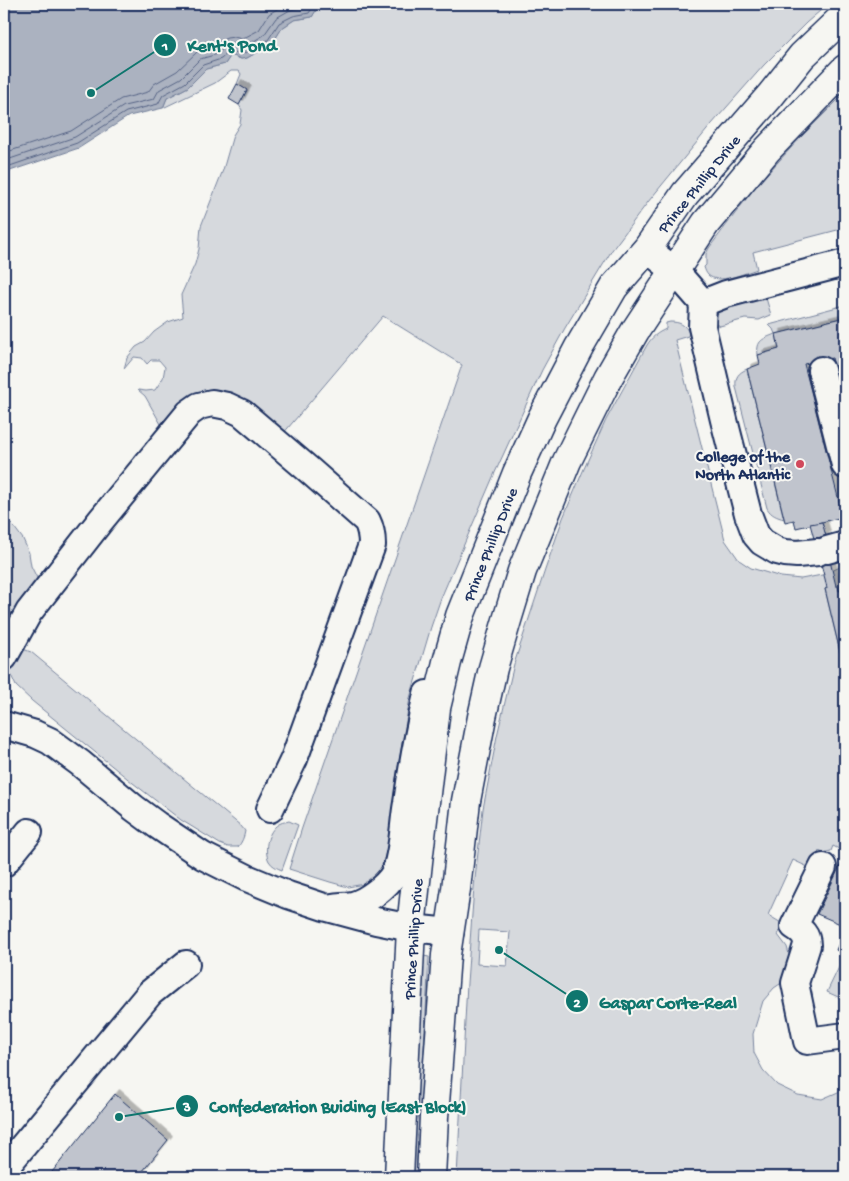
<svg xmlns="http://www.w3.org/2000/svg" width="849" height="1181" font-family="'Gochi Hand',sans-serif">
	<defs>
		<filter id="shadow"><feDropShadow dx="4.5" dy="-4.5" stdDeviation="0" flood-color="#0004"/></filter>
	</defs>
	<rect width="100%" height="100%" fill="#f6f6f2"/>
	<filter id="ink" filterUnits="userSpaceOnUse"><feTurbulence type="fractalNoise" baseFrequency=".02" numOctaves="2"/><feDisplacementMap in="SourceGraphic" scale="10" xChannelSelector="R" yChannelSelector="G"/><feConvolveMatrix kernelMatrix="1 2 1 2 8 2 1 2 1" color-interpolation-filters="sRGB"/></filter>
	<g filter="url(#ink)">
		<g fill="#d6d9dd" stroke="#78849e" fill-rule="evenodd">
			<polygon points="333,4 828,4 806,23 764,65 711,125 648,202 612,250 565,328 542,370 493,477 441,598 431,627 410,698 396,779 388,844 382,867 374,877 364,884 348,887 330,882 289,869 302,828 462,365 383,316 282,435 230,399 166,433 145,396 138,390 146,391 155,390 163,378 165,367 159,360 151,360 147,364 142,358 134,357 124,369 127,358 136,347 145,342 154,332 168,322 183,317 181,295 195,264 199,249 201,226 223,170 233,135 240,124 242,110 239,105 247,90 237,84 241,74 239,71 231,71 215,83 163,108 167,98 188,87 206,69 225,64 231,55 241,59 247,58 272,44 282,28 294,20 312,17 318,7 329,7"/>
			<path d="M845,93V228L753,252L757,269C745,273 718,285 708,275C706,273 705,270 704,267L706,265V254L709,248L756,186L800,138Z"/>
			<path d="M766,298L771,315L759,320L745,319L720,326L717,324C715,319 716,313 721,310C728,305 757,300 766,298Z"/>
			<path d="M845,305V317L776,334L779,349L758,355C756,340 763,339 775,334L773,329L769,325Z"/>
			<path d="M670,322C679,322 685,324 689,333L688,336L675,340L725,540L739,560L751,568L781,577L801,579L822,575L845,565V589L839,591L838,586L825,589L840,652L845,651V852L833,846L831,851L823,853L819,851C816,858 816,867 808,867L793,860L768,915L783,924L778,935L787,947L790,958L783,982L774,988L763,1001L753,1034L754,1053L763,1070L777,1085L798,1095L822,1099L845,1089V1177H457L467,983L474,887L483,809L497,736L514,664L545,570L563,518L583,471L606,420L647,345C652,337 657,333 666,329V323ZM479,930L510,932L507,966L477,964Z"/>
			<path d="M747,369L784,519C777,517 771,515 767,508L736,387C735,377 738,373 747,369Z"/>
			<polygon points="4,517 14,527 23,539 29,553 31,566 38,580 4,622"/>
			<path d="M23,649L31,652L241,826L245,831C244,837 242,842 238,847H228L220,844L181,820L133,783L32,701L16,686L10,673L9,664Z"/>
			<path d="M289,821L298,825L282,870C277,868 272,866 269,861C263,850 268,828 281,823C283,822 286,822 289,821Z"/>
			<polygon points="424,956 429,957 422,1083 416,1177 404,1177 415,1037"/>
			<polygon points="841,963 845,965 845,1000 827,992"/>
		</g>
		<polygon fill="#abb2c0" stroke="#717e99" points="4,4 333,4 329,7 318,7 312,17 294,20 282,28 272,44 247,58 241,59 231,55 225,64 206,69 188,87 167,98 163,108 129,116 79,148 4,173"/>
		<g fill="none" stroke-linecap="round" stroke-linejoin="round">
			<g stroke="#556385" stroke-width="1">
				<polyline points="4,153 71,131 121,99 148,92 154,84 177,71 197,52 214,47 220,41 227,38 234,37 242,39 259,30 269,14 285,4"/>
				<polyline points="4,161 75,137 124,106 154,99 159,90 181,78 200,59 218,54 223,48 229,45 233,44 244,47 264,35 276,18 290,10 305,7 307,4"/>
				<polyline points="4,168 77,143 126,112 158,104 163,95 185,83 203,65 221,59 230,51 242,54 245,53 268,40 279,23 293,16 309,13 315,4"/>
			</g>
		</g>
		<g fill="#c0c4cd" stroke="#1b2f5e" filter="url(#shadow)">
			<polygon points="237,84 247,90 239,105 229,99"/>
			<polygon points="845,317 845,411 832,358 804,364 843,517 796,528 794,520 785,522 747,369 760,364 758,355 779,349 776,334"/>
			<polygon points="822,522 826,536 824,536 836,586 838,586 839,591 845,589 845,651 840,652 825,589 827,588 825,579 810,524"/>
			<polygon points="841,864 845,866 845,926 817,914"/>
			<polygon points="845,929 845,955 836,950"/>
			<polygon points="115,1094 168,1140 138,1177 48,1177"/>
		</g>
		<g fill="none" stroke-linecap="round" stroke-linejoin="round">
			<g stroke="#1b2f5e" stroke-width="30">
				<g id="minor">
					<polyline points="647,249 675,271 703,303 726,294 845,263"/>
					<polyline points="703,303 702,327 724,420 748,514 756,535 762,542 777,551 785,553 797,554 818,552"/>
					<polyline points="821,370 845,465"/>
					<polyline points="827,550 845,545"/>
					<path d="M4,657L29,612L101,520L189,413L199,406L212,403L227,406L242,413L309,470L367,521C371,529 372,536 372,545L294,759L270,809"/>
					<polyline points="4,725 35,734 50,741 80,763 134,808 157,825 203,856 247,878 288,895 324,907 376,921 411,928 450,932"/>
					<polyline points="4,863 29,832"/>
					<path d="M823,867L794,926C802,931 807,935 807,945L795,983L807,1041L845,1036"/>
					<path d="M332,907C339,906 345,906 352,905C365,903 387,886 394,874C403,857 403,823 407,803C412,766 419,730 427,694"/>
					<polyline points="4,1169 150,993 186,964"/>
				</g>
			</g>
			<g stroke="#1b2f5e" stroke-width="31">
				<g id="major">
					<polyline points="399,1177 411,928 418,862 436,708 447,662 460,616 517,473 542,418 579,347 614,287 647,249 685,194 770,96 802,56 845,15"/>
					<polyline points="431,1177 434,1117 446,955 456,889 466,801 482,717 493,668 507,620 522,571 567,461 608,378 635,331 706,223 767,150 845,69"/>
				</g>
			</g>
			<use href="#minor" stroke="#f6f6f2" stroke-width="26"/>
			<use href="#major" stroke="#f6f6f2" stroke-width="28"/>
		</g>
	</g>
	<circle fill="#d1495b" stroke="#f6f6f2" stroke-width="2" cx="800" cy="464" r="5"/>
	<g text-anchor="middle" stroke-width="4" stroke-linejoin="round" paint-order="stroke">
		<g font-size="16" fill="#1b2f5e" stroke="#f6f6f2">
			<text transform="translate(698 183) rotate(-51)" y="6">Prince Phillip Drive</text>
			<text transform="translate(489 544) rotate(-68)" y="6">Prince Phillip Drive</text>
			<text transform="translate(412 939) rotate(-86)" y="6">Prince Phillip Drive</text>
		</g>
		<g font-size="16" font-weight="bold" fill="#1b2f5e" stroke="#f6f6f2" text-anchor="end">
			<text x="790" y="461">College of the<tspan x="790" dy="18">North Atlantic</tspan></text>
		</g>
	</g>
	<path fill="none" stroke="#0f766e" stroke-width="2" d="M91 93L165 45M499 950L577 1001M119 1117L187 1106"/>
	<g fill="#0f766e" stroke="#f6f6f2" stroke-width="2">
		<circle cx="91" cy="93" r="5"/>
		<circle cx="499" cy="950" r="5"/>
		<circle cx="119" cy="1117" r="5"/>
		<circle cx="165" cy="45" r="12"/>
		<circle cx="577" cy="1001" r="12"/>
		<circle cx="187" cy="1106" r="12"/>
	</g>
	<g font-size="15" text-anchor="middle" font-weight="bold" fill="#fff">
		<text x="165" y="50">1</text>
		<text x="577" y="1007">2</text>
		<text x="187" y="1111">3</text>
	</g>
	<g font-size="18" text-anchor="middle" font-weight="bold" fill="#0f766e" stroke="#f6f6f2" stroke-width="4" stroke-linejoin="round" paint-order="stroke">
		<text x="232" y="51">Kent's Pond</text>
		<text x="668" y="1008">Gaspar Corte-Real</text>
		<text x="338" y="1112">Confederation Buiding (East Block)</text>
	</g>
	<rect width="849" height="1181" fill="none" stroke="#f6f6f2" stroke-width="20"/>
	<rect x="10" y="10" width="829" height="1161" fill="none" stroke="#1b2f5e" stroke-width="2" filter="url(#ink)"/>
</svg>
